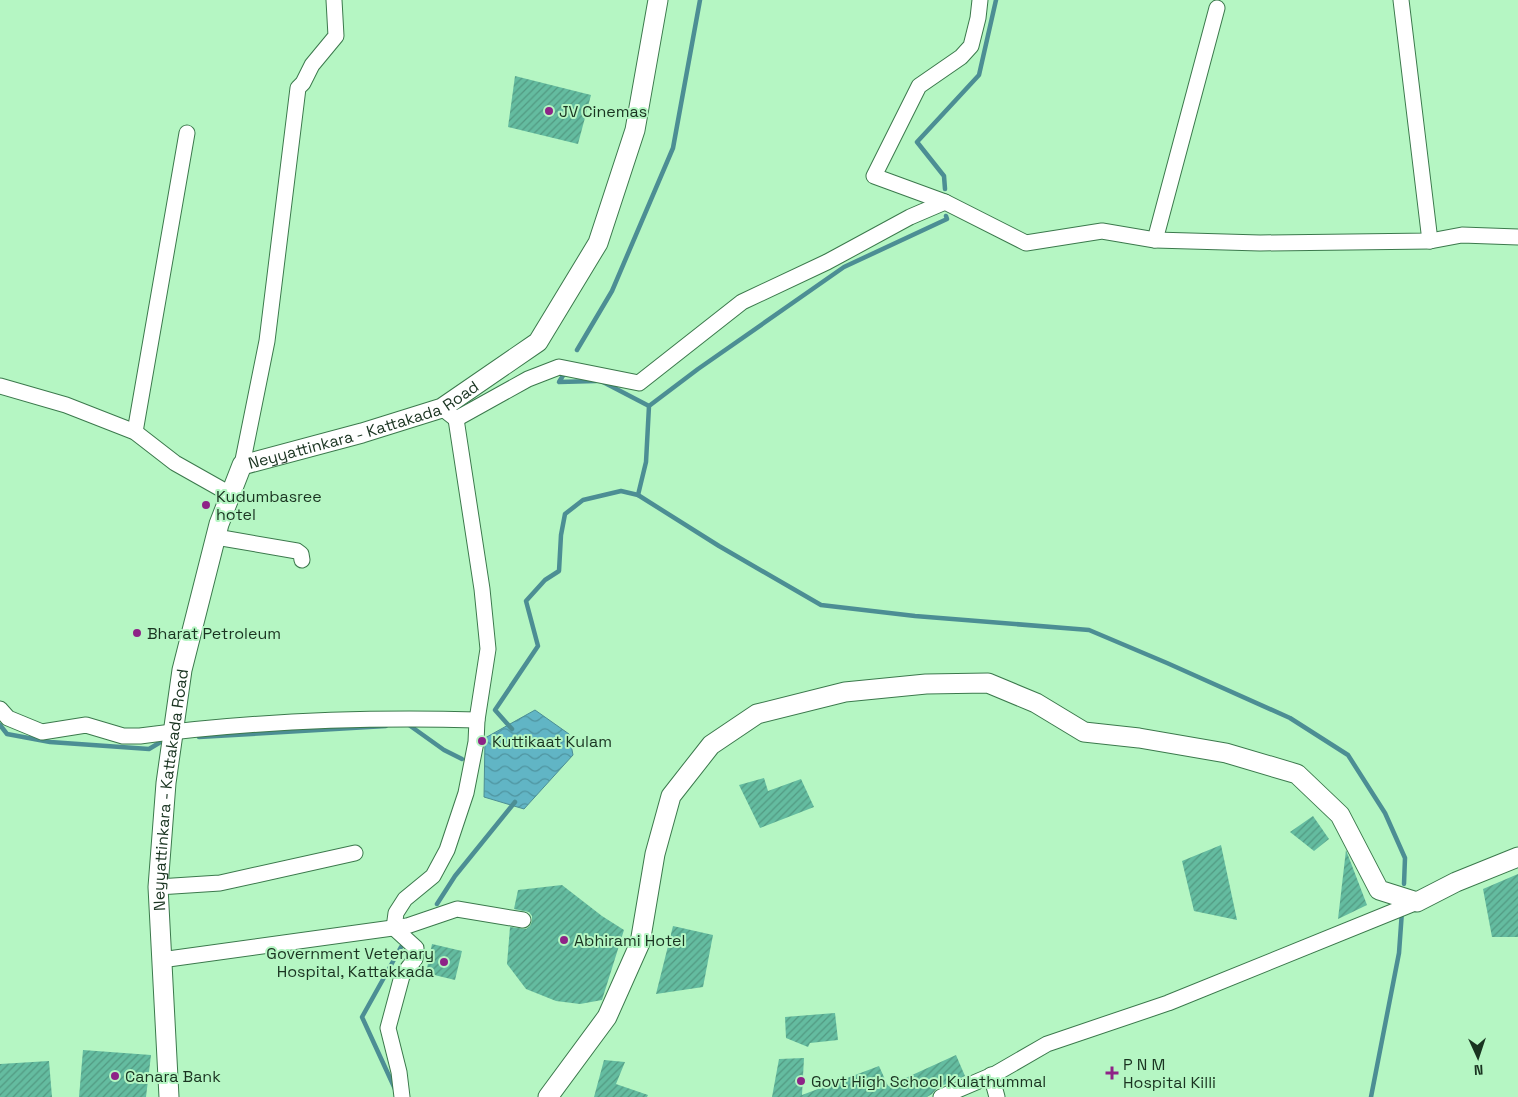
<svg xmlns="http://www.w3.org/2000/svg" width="1518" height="1097" font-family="'Space Grotesk',sans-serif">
	<defs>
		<pattern id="water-waves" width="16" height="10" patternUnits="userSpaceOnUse" patternTransform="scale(1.25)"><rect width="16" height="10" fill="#61b5c5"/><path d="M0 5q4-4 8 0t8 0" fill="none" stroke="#4f94a0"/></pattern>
		<pattern id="building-hatch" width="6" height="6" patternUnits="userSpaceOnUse" patternTransform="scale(1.25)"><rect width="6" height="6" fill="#64bca0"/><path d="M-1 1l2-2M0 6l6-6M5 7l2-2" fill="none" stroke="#529a82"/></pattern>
	</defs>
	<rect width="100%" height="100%" fill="#b5f6c3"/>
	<polygon fill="url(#water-waves)" stroke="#4c8e94" points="535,710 569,734 573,755 524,809 484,797 485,738"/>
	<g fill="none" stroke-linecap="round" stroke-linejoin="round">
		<g stroke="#4c8e94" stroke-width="4.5">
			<polyline points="945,189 944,176 917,142 979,75 996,0"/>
			<polyline points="577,350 612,291 673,148 700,0"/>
			<polyline points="564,374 559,382 596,381"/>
			<polyline points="603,382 649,406"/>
			<polyline points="638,495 719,546 821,605 915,616 1089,630 1167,663 1290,718 1348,755 1385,813 1405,858 1404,884"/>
			<polyline points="0,725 7,734 50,742 149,749 159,743"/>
			<polyline points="409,725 444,750 462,759"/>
			<polyline points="512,729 495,710 538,646 526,601 545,580 559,571 561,535 565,514 583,500 621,491 638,495 646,462 649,406 698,369 844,267 947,219 946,216"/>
			<polyline points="199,737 386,726"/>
			<polyline points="437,904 455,876 515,802"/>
			<polyline points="395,1089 362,1017 401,947"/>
			<polyline points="1371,1097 1399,953 1402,911"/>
		</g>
	</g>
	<g fill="url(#building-hatch)">
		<polygon points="515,76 591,95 578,144 508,127"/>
		<polygon points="764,778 768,791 801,779 814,807 760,828 739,785"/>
		<polygon points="1313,816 1329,839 1314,851 1290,832"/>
		<polygon points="1221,845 1237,920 1194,911 1182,861"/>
		<polygon points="1346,850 1367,905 1338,919"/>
		<polygon points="1518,874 1518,937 1492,937 1483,889"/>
		<polygon points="562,885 602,916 624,930 602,1000 580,1004 556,1001 526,989 507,964 510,927 526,929 530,926 532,921 532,916 529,912 514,909 518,890"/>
		<polygon points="673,926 713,935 703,987 656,994"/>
		<polygon points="432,944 462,951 455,980 426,973"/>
		<polygon points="835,1013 838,1040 810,1043 808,1047 786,1038 785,1017"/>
		<polygon points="83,1050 151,1055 146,1097 79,1097"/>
		<polygon points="956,1055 965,1076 937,1088 932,1094 927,1097 772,1097 779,1059 804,1058 802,1095 879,1066 888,1086"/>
		<polygon points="604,1060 625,1062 616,1084 648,1095 647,1097 594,1097"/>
		<polygon points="49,1061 52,1097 0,1097 0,1064"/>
	</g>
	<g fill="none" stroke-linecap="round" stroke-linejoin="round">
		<g stroke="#3b794c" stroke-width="17">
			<g id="minor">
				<polyline points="1401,0 1430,241"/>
				<polyline points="945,202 874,176 919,86 961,57 971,46 978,18 980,0"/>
				<polyline points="1155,240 1217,8"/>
				<polyline points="0,386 66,405 135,432 175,463 230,494"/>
				<polyline points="442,408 456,419 528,379 559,367 639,383 742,302 827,262 910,217 945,202 1026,243 1102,231 1155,240 1260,243 1430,241 1462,235 1518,237"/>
				<polyline points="135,432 187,133"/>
				<polyline points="242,465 267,341 298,88 303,83 312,65 336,36 334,0"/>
				<polyline points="216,537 297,551 301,554 302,560"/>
				<path d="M0,709L8,718L42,732L86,725L123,736H140C252,721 364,717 477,720"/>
				<polyline points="158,887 220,883 355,853"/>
				<polyline points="161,960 407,926 457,909 523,920"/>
				<polyline points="991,1075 997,1097"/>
				<polyline points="402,1097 399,1072 388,1028 402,976 415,959 416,948 394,928 396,913 405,899 433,876 447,850 466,793 476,742 477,720 488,649 482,589 456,419"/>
				<polyline points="941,1097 995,1074 1047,1044 1168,1003 1417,902"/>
			</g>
		</g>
		<g stroke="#3b794c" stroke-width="21">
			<g id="major">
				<path id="s1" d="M169,1097L158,887L166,783L182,670L219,524L242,465L362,433L442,408L538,342L598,243L635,130L658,0"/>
				<polyline points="548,1097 607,1017 640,943 655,854 671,796 711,745 757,714 845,692 926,684 988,683 1036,703 1084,732 1139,738 1226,753 1297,774 1340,815 1379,890 1417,902 1456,882 1518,857"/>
			</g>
		</g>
		<use href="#minor" stroke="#fff" stroke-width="15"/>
		<use href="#major" stroke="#fff" stroke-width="19"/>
	</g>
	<g fill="#8e2387" stroke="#b5f6c3" stroke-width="2">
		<circle cx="549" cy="111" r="5"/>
		<circle cx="206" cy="505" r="5"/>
		<circle cx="137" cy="633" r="5"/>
		<circle cx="482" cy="741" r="5"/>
		<circle cx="564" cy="940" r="5"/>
		<circle cx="444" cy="962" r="5"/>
		<path d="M1109.5 1065.5h5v5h5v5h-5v5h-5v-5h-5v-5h5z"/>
		<circle cx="115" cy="1076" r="5"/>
		<circle cx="801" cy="1081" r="5"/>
	</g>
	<g text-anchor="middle" stroke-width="4" stroke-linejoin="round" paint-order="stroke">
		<g font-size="16" fill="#1a3421" stroke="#b5f6c3" text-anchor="start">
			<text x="559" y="117">JV Cinemas</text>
			<text x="216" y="502">Kudumbasree<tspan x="216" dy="18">hotel</tspan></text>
			<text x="147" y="639">Bharat Petroleum</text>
			<text x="492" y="747">Kuttikaat Kulam</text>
			<text x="574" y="946">Abhirami Hotel</text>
			<text x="434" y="959" text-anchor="end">Government Vetenary<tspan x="434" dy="18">Hospital, Kattakkada</tspan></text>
			<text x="1123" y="1070">P N M<tspan x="1123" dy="18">Hospital Killi</tspan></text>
			<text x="125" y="1082">Canara Bank</text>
			<text x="811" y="1087">Govt High School Kulathummal</text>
		</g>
		<g font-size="16" fill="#1a3421" stroke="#b5f6c3">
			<text dy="6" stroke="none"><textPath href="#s1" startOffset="771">Neyyattinkara - Kattakada Road</textPath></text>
			<text dy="6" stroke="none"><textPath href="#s1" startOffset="308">Neyyattinkara - Kattakada Road</textPath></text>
		</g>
	</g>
	<g transform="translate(1478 1057) rotate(177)" stroke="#b5f6c3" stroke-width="4" paint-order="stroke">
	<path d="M0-4L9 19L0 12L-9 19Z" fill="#1a3421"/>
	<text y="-8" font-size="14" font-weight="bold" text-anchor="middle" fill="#1a3421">N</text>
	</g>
</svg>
